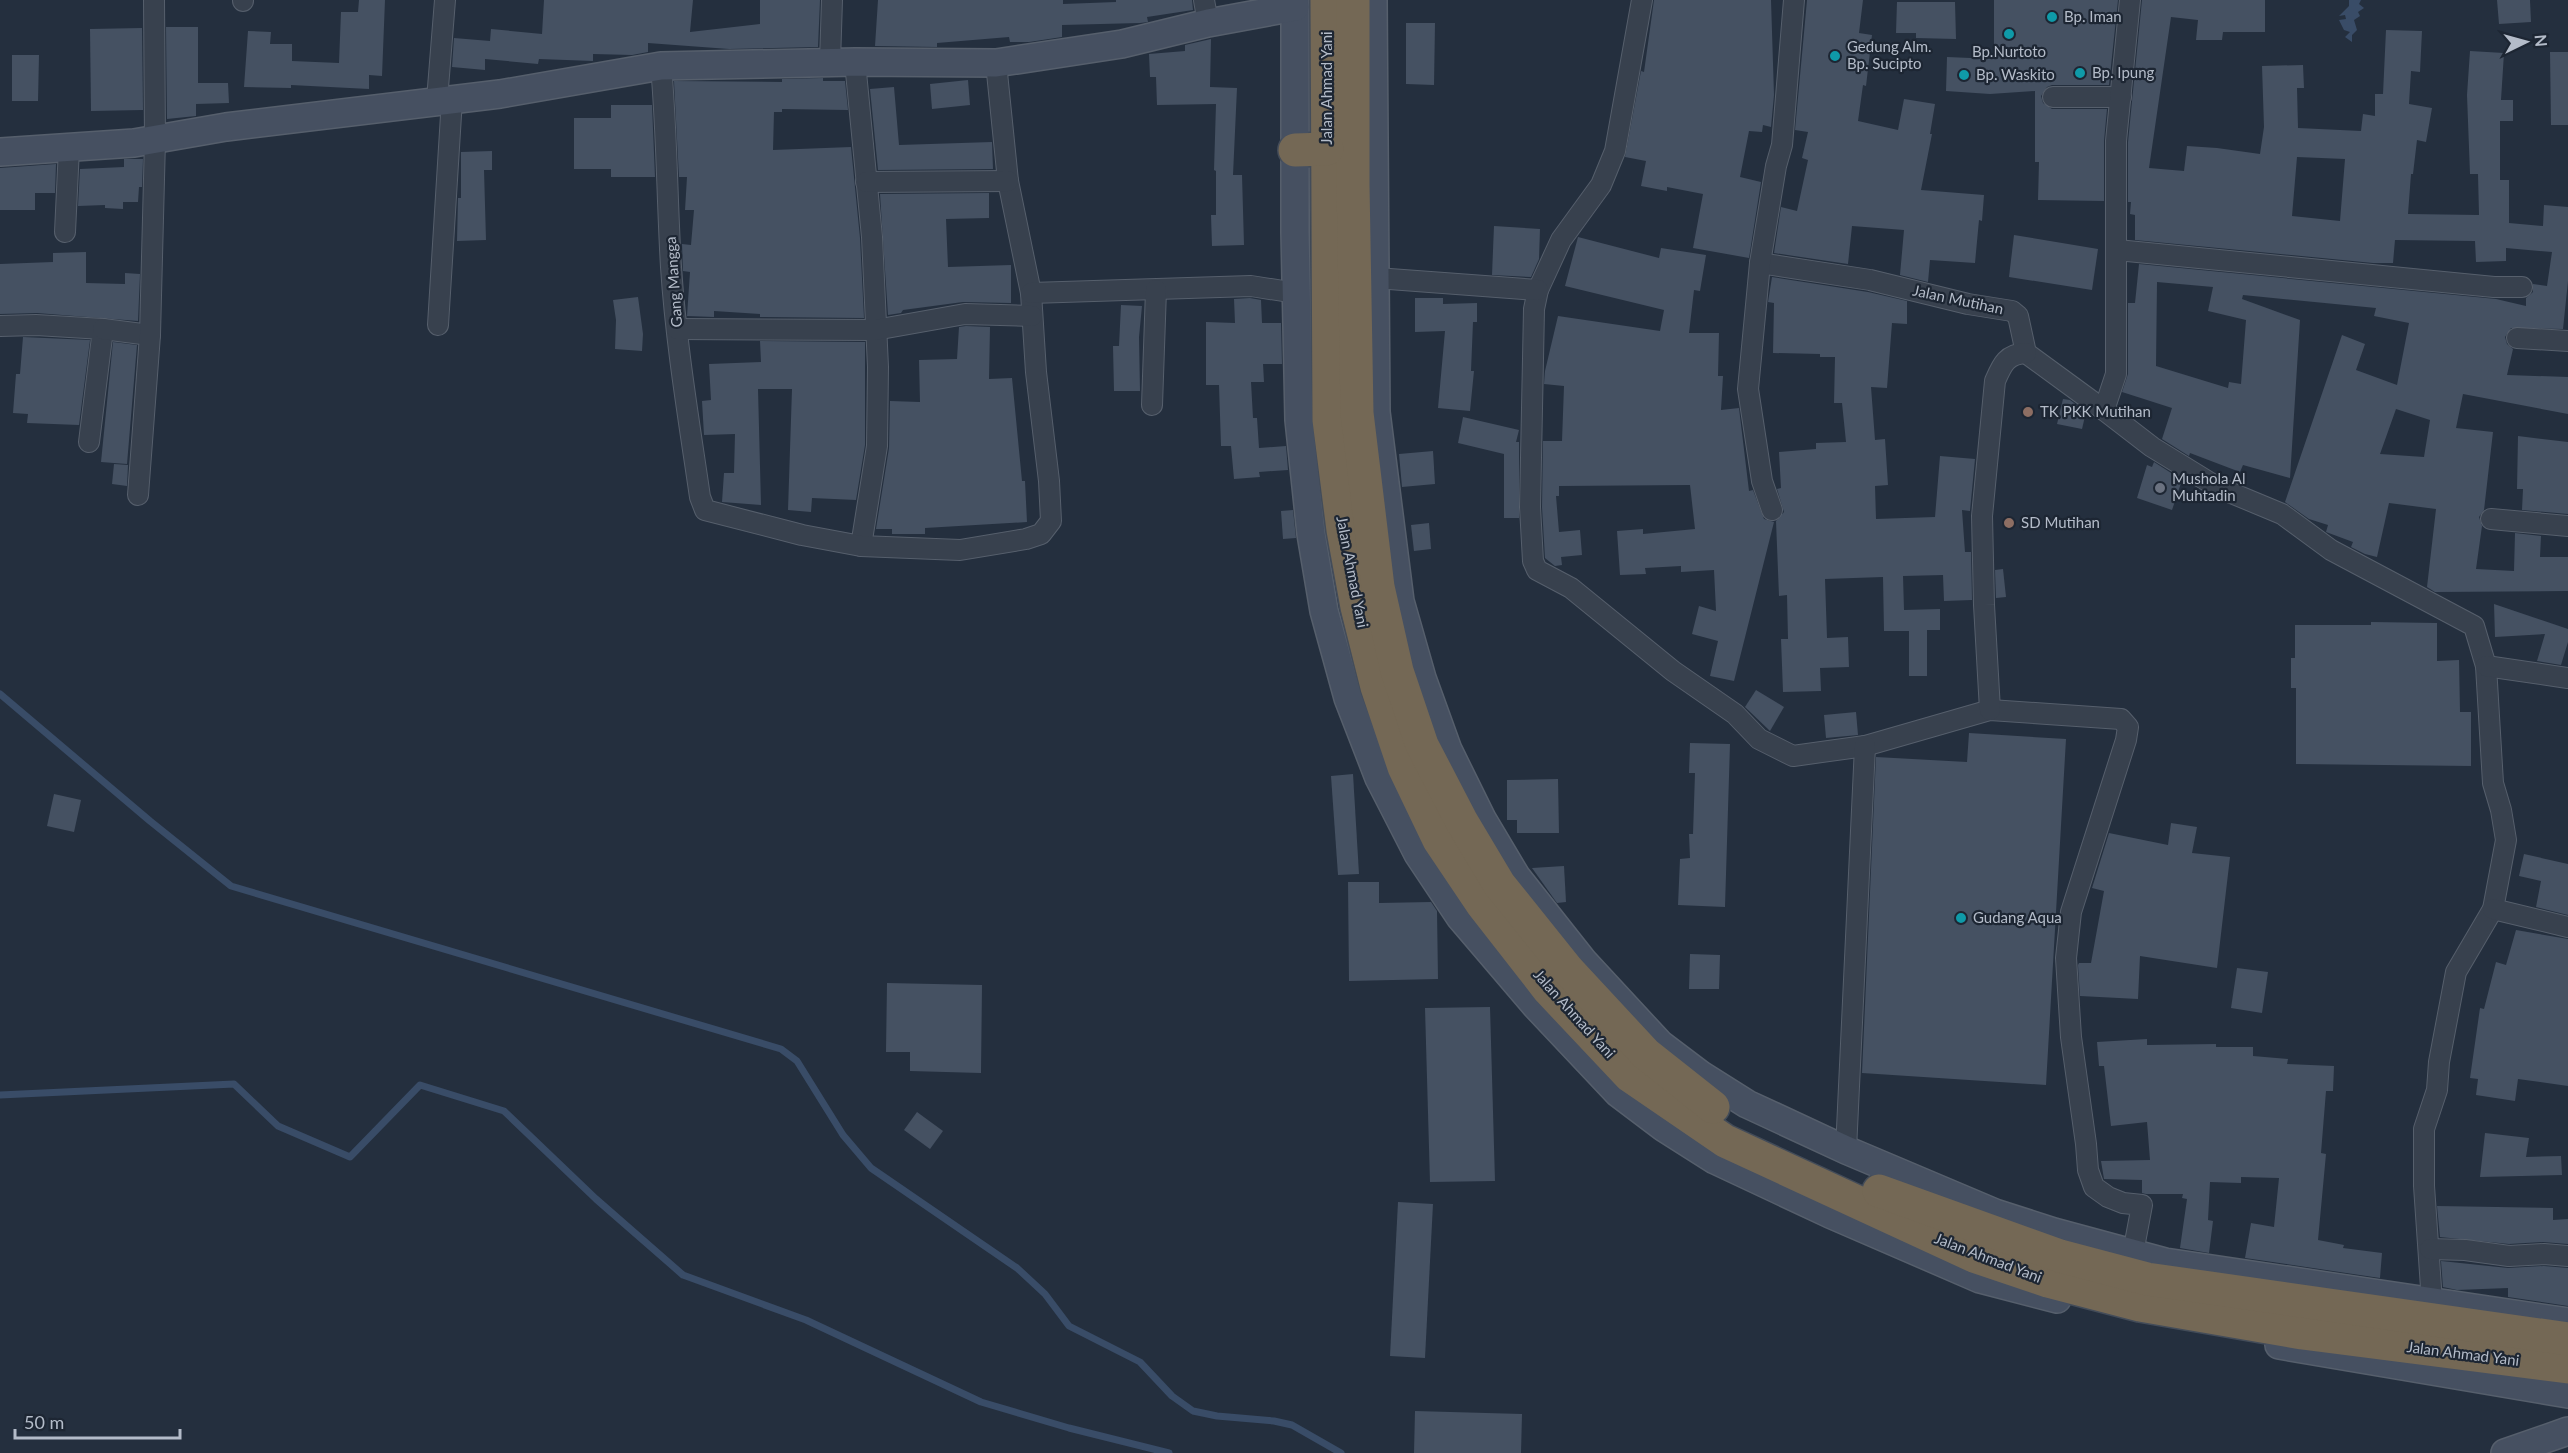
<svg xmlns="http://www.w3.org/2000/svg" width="2568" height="1453" font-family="Lato,sans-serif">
	<rect width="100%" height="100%" fill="#242f3e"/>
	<polygon fill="#394c67" points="2349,0 2361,0 2359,4 2364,8 2358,12 2360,16 2354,20 2357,30 2352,35 2352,42 2345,37 2350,32 2344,30 2339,20 2346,19 2345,15 2339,16 2349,6"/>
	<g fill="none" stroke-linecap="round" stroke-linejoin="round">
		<g stroke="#394c67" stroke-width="7">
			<polyline points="0,694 150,821 231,886 781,1049 797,1061 843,1135 871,1168 1017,1268 1045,1294 1069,1326 1140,1362 1172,1396 1193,1411 1217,1416 1274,1421 1292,1425 1341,1453"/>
			<polyline points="0,1095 234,1084 278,1126 350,1157 420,1085 504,1111 596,1199 683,1275 806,1320 981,1402 1069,1428 1169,1453"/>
		</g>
	</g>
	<g fill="#455162" fill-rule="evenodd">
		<polygon points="359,0 385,0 382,76 369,75 369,89 291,85 291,88 244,87 248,31 271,32 270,44 292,44 292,61 339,63 341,12 358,12"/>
		<polygon points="544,0 693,0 690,32 760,24 760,0 820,0 818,47 729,49 648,43 648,52 632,55 593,54 593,61 539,59 538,64 485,59 485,70 452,67 454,38 490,41 491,29 542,34"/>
		<polygon points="878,0 1063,0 1063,4 1116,2 1116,0 1192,0 1193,10 1147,17 1148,22 1140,23 1062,25 1062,37 1029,42 1010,42 1009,37 937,43 937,47 875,46"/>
		<polygon points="1654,0 1771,0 1774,95 1771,127 1763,125 1762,132 1749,131 1740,177 1761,182 1749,258 1693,248 1703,194 1667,187 1667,191 1641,186 1646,161 1625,157 1641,71 1644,72"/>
		<polygon points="1807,0 1863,0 1859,33 1872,35 1866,86 1863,85 1858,121 1898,130 1904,99 1935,104 1930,134 1932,134 1921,190 1984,195 1982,221 1979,220 1975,263 1930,260 1928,282 1900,275 1904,230 1852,226 1848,264 1774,253 1781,207 1797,211 1808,160 1802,158 1808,132 1795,130"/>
		<polygon points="1994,0 2118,0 2109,85 2052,85 2047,87 2041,96 2043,103 2052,109 2107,109 2104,141 2104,201 2038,200 2039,162 2035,162 2035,91 1990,94 1946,91 1947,57 1994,59"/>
		<path d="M2142,0H2265V32H2223L2222,40H2196L2198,20L2171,17L2149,168L2184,171L2187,146L2217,148L2260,154L2264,127L2262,66L2303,65L2304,88H2297L2298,128L2361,131L2363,114L2375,116V94H2383L2386,30L2422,31L2420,72L2411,71L2409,104L2432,108L2426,142L2417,140L2413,174H2411L2408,214L2479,215L2478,174H2470L2467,95L2470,51L2504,53L2501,100H2513V121H2500V180H2509V223L2543,226L2544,205L2568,207V281L2563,329L2511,328L2505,337L2507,344L2513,349L2507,375L2568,377V414L2463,394L2456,428L2493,432L2484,510L2479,517L2482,526L2476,569L2514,571L2515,533L2541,536L2540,557H2568V591L2435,592L2427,587L2436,509L2389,503L2377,557L2365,554L2351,547L2353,542L2326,532L2328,525L2309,519L2285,502L2342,335L2365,344L2356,370L2397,385L2409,323L2374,316L2376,308L2243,295L2242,299L2300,320L2290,478L2243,465L2240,472L2190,453L2189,456L2162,439L2172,408L2122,392L2128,374V303H2135L2139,264L2496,299L2526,306V298L2533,292V284L2547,286L2552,252L2506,248V261L2476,262L2475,241L2395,240L2393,263H2373L2135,240V215L2130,214L2131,202H2128V142ZM2297,157L2345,159L2340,221L2292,216ZM2157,282L2213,287L2208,311L2246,320L2241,384L2229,382L2228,388L2156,366ZM2396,409L2430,420L2424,457L2380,454Z"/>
		<polygon points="2497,0 2530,0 2531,22 2499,24"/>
		<polygon points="1897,2 1955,2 1956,39 1916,38 1916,33 1896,33"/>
		<polygon points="1406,23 1435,23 1434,85 1406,84"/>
		<polygon points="166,27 198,27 198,83 228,83 229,103 196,104 196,116 167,119"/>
		<polygon points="142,28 143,110 91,111 90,29"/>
		<polygon points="1211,39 1210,87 1237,88 1233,175 1242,175 1244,245 1212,246 1211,215 1216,215 1216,171 1214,170 1216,104 1157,105 1156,77 1150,77 1149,54 1185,51 1185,45"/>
		<polygon points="2550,52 2568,52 2568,125 2551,125"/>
		<polygon points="12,55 39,55 38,101 12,101"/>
		<polygon points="823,78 823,81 845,81 848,110 782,109 782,112 774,112 773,150 851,147 860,238 864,318 760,317 760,314 714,311 714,317 687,316 690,272 683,271 682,244 691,245 694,210 685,210 687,177 679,177 674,81 782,82 782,79"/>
		<polygon points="968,80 970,105 932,109 930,84"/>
		<polygon points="894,87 899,145 992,142 993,169 878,170 870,89"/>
		<polygon points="611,105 652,105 655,177 611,177 611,169 574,169 574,118 611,118"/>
		<polygon points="492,151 492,170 484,170 486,240 457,241 458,198 461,198 461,152"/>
		<polygon points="124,159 143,159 142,187 139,187 138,202 123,202 123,209 105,208 105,205 78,206 80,169 124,167"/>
		<polygon points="56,164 55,193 35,193 35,210 0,210 0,168"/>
		<polygon points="989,193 989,218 946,219 948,267 1011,265 1011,303 963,302 903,310 901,313 888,315 880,194"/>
		<polygon points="1494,226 1540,229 1539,259 1531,277 1492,275"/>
		<polygon points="2014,235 2098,249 2092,290 2009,277"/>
		<polygon points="1578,237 1659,258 1661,248 1706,255 1700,291 1694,290 1689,333 1719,333 1718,376 1723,376 1721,410 1739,408 1749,491 1753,490 1764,519 1774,522 1734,681 1710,676 1718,641 1692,634 1699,606 1716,611 1714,570 1681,572 1681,566 1645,568 1646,574 1620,575 1617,531 1643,529 1643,534 1695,529 1690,485 1559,486 1559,496 1556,496 1559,532 1580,530 1582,555 1561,557 1562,565 1555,566 1545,558 1542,507 1543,441 1562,441 1564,386 1544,384 1545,371 1558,316 1660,331 1664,310 1565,286"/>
		<polygon points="86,252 86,283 125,284 125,273 140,274 138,321 37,313 0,314 0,264 53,262 53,253"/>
		<polygon points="1772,277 1868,292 1907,301 1907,324 1892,323 1887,388 1871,387 1875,440 1885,439 1888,485 1875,486 1876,519 1935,517 1940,456 1975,459 1970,511 1962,510 1965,552 1971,552 1972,600 1944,601 1943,575 1903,576 1904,610 1940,609 1940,630 1927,630 1927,676 1909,676 1909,631 1884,631 1883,577 1825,579 1827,638 1848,637 1849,667 1820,668 1821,691 1783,692 1781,639 1788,639 1787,595 1779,596 1776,521 1784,512 1777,489 1781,488 1779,452 1816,449 1816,443 1846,442 1842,403 1834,403 1835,357 1820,357 1820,354 1773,353 1774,303 1768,302"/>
		<polygon points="638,297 643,334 642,351 615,349 616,320 613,300"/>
		<polygon points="1250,298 1261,300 1262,323 1281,323 1282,364 1263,364 1264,382 1251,382 1253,418 1257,418 1259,448 1286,446 1288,470 1259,472 1260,477 1234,479 1231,446 1221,446 1219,385 1206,385 1206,322 1235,323 1234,299"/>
		<polygon points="1415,298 1443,298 1443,304 1477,303 1477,322 1473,322 1471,371 1474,371 1470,411 1438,408 1445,331 1415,332"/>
		<polygon points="1121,305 1142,306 1139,337 1140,391 1114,391 1113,346 1119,346"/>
		<polygon points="966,326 990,327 989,379 1012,378 1022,481 1025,481 1027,522 925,528 925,534 892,534 892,529 876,529 889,448 890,401 920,402 919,360 957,359 959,327"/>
		<polygon points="23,337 90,340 79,425 27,423 28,414 13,413 16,374 20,374"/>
		<polygon points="760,341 865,342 865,445 856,500 812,498 811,512 788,510 792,389 758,389 761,505 722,502 724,473 734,473 735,434 704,435 702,401 711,400 709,364 761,362"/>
		<polygon points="113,342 137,345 127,464 101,462"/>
		<polygon points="2063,399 2070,400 2086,412 2082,429 2057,424"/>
		<polygon points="1463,417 1519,430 1516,442 1519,442 1519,518 1504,518 1504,454 1458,443"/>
		<polygon points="2518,436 2568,442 2568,514 2522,510 2523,489 2517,489"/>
		<polygon points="1433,451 1435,484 1402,487 1399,454"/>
		<polygon points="2154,462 2182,480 2172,510 2137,498 2147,465 2152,467"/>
		<polygon points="114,464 128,465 127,486 112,484"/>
		<polygon points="1293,510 1296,538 1283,539 1281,511"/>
		<polygon points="1429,523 1431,549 1414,551 1411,525"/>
		<polygon points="2003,569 2006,597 1996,598 1995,570"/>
		<polygon points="2494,604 2568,629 2568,642 2561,665 2537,661 2545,634 2495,637"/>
		<polygon points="2371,622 2437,623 2437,661 2459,660 2460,712 2471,712 2471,766 2296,764 2296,688 2291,688 2291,658 2295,658 2295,625 2371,625"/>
		<polygon points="1756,690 1784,707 1770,731 1745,707"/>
		<polygon points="1856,712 1858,735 1826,738 1824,715"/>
		<polygon points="1969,733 2066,739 2046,1085 1862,1073 1876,757 1967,762"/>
		<polygon points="1690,743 1730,744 1725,907 1678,905 1680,859 1690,858 1689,834 1693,834 1695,773 1689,773"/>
		<polygon points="1353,774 1359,874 1338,875 1331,776"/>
		<polygon points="1558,779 1559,833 1517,833 1517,820 1507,820 1507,780"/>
		<polygon points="54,794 81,800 74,832 47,826"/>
		<polygon points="2171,823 2197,827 2192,853 2230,857 2217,968 2140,956 2138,999 2080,996 2078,965 2079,963 2091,963 2104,891 2092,888 2109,833 2168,845"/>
		<polygon points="2524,854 2568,864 2568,915 2536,907 2541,881 2519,876"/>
		<polygon points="1564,866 1566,902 1557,903 1532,868"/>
		<polygon points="1348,882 1379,882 1379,903 1431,902 1437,911 1438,979 1349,981"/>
		<polygon points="2516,930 2568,939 2568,1086 2518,1079 2515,1101 2476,1095 2478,1079 2470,1078 2480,1008 2484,1009 2496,962 2506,965"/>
		<polygon points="1690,954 1720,955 1719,989 1689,989"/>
		<polygon points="2237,968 2268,972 2262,1013 2231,1008"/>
		<polygon points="887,983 982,985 981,1073 910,1071 910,1052 886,1052"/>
		<polygon points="1490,1007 1495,1181 1430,1182 1425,1008"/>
		<polygon points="2147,1039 2147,1045 2216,1044 2216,1047 2253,1047 2253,1056 2288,1059 2287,1064 2334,1066 2333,1091 2326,1091 2321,1153 2326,1154 2318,1240 2344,1245 2343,1248 2382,1253 2380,1278 2245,1258 2251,1223 2274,1227 2279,1178 2241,1177 2241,1183 2210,1182 2208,1220 2213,1221 2209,1253 2180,1248 2187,1199 2182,1198 2183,1194 2146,1194 2142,1193 2142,1180 2104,1179 2101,1161 2150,1160 2147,1122 2111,1126 2104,1066 2099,1066 2097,1042"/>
		<polygon points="917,1112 943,1131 930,1149 904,1130"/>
		<polygon points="2485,1133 2529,1138 2526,1157 2561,1156 2562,1175 2480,1177"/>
		<polygon points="1398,1202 1433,1204 1425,1358 1390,1356"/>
		<polygon points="2437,1206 2553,1208 2553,1220 2568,1219 2568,1244 2543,1242 2509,1244 2440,1237"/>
		<polygon points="2441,1261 2508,1268 2544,1266 2568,1268 2568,1306 2508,1297 2508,1288 2457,1290 2443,1287"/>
		<polygon points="1415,1411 1522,1414 1521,1453 1414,1453"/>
	</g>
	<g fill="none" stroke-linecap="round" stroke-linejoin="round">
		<g stroke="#565f6c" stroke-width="22">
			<g id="street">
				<polyline points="1204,0 1208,23"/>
				<polyline points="1642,0 1615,151 1601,185 1561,240 1538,290 1534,309 1530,507 1533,561 1537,570 1571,588 1673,671 1735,714 1759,739 1793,756 1865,746 1990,710 2121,719 2128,727 2126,740 2071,912 2066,958 2071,1037 2086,1144 2088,1170 2094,1187 2108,1197 2123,1203 2142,1205 2133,1253"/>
				<polyline points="243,1 243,0"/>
				<polyline points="830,62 832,0"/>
				<polyline points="855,62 872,237 878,367 877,446 861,546"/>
				<path d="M661,66C667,133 667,200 671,267C676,344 689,421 700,497L705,510L802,535L861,546L960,550L1026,539L1041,534L1051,521L1049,481L1036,372L1031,293L1008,181L996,63"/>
				<polyline points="2053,97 2121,97"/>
				<polyline points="437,100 445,0"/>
				<polyline points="866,182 1008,181"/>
				<polyline points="65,232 69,148"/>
				<polyline points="2117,250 2494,287 2522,287"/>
				<polyline points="1760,263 1870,280 1968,304 2012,311 2018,316 2026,353 2104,410 2152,447 2217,487 2282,514 2331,550 2474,626 2486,666 2493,783 2501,810 2506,840 2493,909 2456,972 2439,1062 2437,1090 2424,1129 2424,1186 2432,1302"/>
				<polyline points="1376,278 1538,290"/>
				<polyline points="1031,293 1251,286 1296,293"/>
				<polyline points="438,325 452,99"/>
				<polyline points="0,326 36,325 103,329 89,442"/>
				<polyline points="103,329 150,335"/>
				<polyline points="677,329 875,330 965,314 1032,316"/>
				<polyline points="2517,338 2568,341"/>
				<polyline points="1152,405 1156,290"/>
				<polyline points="2104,410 2116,374 2116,141 2130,0"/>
				<polyline points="138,495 150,335 155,140 154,0"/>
				<polyline points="1772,510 1762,481 1748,389 1760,263 1776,166 1782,145 1794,0"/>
				<polyline points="2491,519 2568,526"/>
				<polyline points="2486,666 2568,678"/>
				<path d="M1990,710L1984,605L1982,516L1995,381C2002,365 2006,354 2026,353"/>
				<polyline points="2493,909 2568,927"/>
				<polyline points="1846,1150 1865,746"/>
				<polyline points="2430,1249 2465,1250 2509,1256 2544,1254 2568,1256"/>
			</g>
		</g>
		<g stroke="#565f6c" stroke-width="30">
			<g id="secondary">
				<polyline points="1295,0 1295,233 1299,420 1311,534 1324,611 1348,698 1379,778 1418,854 1460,917 1536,1006 1618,1093 1663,1127 1715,1160 1830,1214 1980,1279 2057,1299"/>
				<polyline points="1373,0 1376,412 1400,601 1422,678 1448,750 1482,819 1516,876 1584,962 1660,1044 1701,1075 1747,1104 1846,1150 1995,1213 2054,1232 2165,1262 2568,1322"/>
				<polyline points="0,152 134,143 226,127 500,94 661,66 855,62 996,63 1122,44 1208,23 1295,7"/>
				<polyline points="2279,1345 2568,1394"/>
				<polyline points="2505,1453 2568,1431"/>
			</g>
		</g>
		<g stroke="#434c59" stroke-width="36">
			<g id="highway">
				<polyline points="1327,0 1329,420 1343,530 1357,607 1377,687 1404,767 1439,840 1482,904 1549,990 1630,1076 1725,1141 1974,1256 2048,1281 2140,1305 2302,1333 2568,1367"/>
				<polyline points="1353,0 1353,184 1357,413 1378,587 1397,671 1422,745 1462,822 1499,884 1568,970 1646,1054 1713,1107"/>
				<polyline points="1295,150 1327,149"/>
				<polyline points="1879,1191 2060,1256 2147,1279 2568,1339"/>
			</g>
		</g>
		<use href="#street" stroke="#38414e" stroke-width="20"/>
		<use href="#secondary" stroke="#465061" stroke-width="27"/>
		<use href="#highway" stroke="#746855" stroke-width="33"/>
	</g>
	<g fill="#0f9aa8" stroke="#1d2633" stroke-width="2">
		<circle cx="2052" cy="17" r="6"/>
		<circle cx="2009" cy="34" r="6"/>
		<circle cx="1835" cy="56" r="6"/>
		<circle cx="2080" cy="73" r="6"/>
		<circle cx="1964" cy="75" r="6"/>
		<circle cx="1961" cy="918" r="6"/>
	</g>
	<g fill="#8d6e63" stroke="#1d2633" stroke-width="2">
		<circle cx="2028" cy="412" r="6"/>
		<circle cx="2009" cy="523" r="6"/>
	</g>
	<circle fill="#6b7280" stroke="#1d2633" stroke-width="2" cx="2160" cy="488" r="6"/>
	<g text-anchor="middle" stroke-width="4.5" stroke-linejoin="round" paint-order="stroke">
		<g font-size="15" fill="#b4bcc9" stroke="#1d2633" text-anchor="start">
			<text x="2064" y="22">Bp. Iman</text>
			<text x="1847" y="52">Gedung Alm.<tspan x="1847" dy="17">Bp. Sucipto</tspan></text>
			<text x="2009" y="57" text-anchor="middle">Bp.Nurtoto</text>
			<text x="2092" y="78">Bp. Ipung</text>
			<text x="1976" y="80">Bp. Waskito</text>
			<text x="2040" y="417">TK PKK Mutihan</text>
			<text x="2172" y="484">Mushola Al<tspan x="2172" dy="17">Muhtadin</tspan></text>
			<text x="2021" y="528">SD Mutihan</text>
			<text x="1973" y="923">Gudang Aqua</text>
		</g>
		<g font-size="15" fill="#b4bcc9" stroke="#1d2633">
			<text transform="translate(1327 88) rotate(-90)" y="5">Jalan Ahmad Yani</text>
			<text transform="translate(674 282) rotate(-94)" y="5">Gang Mangga</text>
			<text transform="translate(1958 300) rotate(12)" y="5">Jalan Mutihan</text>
			<text transform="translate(1352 572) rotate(79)" y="5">Jalan Ahmad Yani</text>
			<text transform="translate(1574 1014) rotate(48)" y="5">Jalan Ahmad Yani</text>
			<text transform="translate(1988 1258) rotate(21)" y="5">Jalan Ahmad Yani</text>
			<text transform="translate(2463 1354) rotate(7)" y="5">Jalan Ahmad Yani</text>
		</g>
	</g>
	<g transform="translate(2526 42) rotate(85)" stroke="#1d2633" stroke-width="4.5" paint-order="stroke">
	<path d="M0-4.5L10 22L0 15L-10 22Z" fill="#b4bcc9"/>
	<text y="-9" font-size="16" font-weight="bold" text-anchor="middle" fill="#b4bcc9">N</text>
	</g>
	<path d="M15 1429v9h165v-9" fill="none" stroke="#b4bcc9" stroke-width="3"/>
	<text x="24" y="1429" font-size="18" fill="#b4bcc9" stroke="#1d2633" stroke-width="4.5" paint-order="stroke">50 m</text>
</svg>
